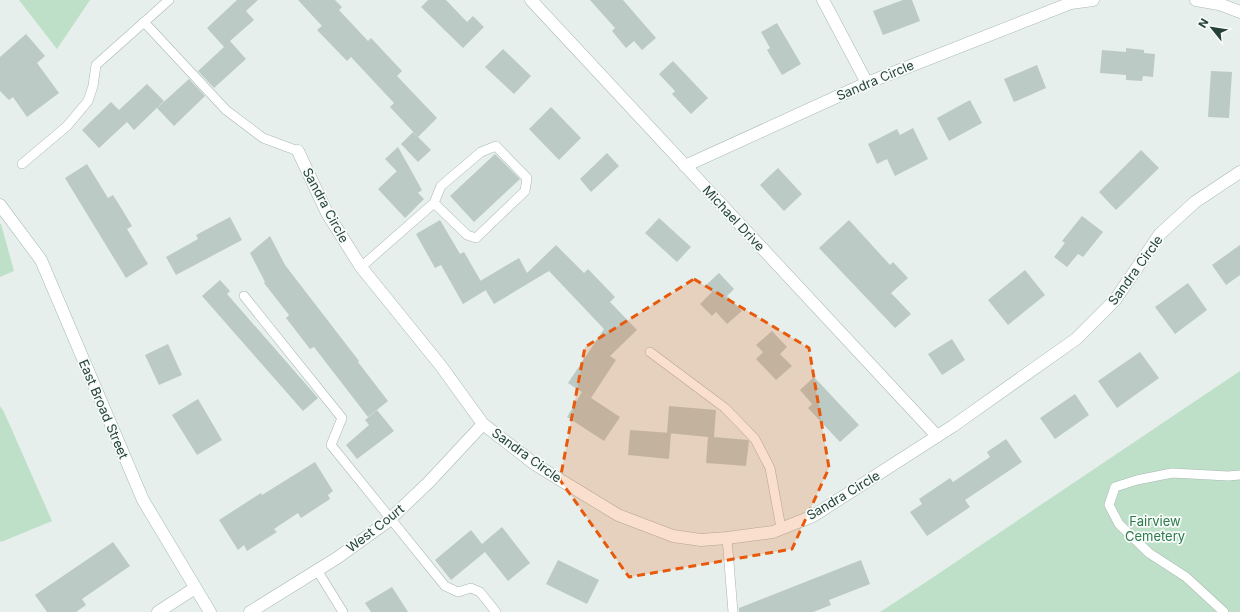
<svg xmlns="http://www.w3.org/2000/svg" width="1240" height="612" font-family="Inter,sans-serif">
	<rect width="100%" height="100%" fill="#e6efeb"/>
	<g fill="#bfe0c8">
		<polygon points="19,0 90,0 57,49"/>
		<polygon points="0,224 1,224 14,271 0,277"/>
		<polygon points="1240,371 1240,612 880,612 923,584"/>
		<polygon points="0,406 4,412 52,521 1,542 0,540"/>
	</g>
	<g fill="#bbcac4">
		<polygon points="237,0 258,0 246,11 254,20 230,41 246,59 214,88 198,71 224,47 207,28"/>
		<polygon points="298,0 335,0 342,7 339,10 368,41 371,38 402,71 397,76 437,118 418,137 390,107 394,103 351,57 347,61 317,30 322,26"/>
		<polygon points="428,0 446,0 467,22 473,16 484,27 463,48 421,7"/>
		<polygon points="590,0 623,0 656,38 642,50 634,41 626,48 612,31 615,28"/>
		<polygon points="903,0 912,0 920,21 883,35 873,11"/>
		<polygon points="777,23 801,64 782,75 767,50 770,48 761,32"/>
		<polygon points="26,34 45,56 37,63 59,93 27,117 13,97 9,100 0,91 0,57"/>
		<polygon points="1126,48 1144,50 1144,53 1155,54 1153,77 1143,76 1142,81 1126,80 1126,75 1100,73 1102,50 1126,52"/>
		<polygon points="503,49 531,76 514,94 485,67"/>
		<polygon points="673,61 708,98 691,114 672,94 675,91 659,74"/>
		<polygon points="1037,65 1046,88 1014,102 1004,79"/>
		<polygon points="1211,71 1232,72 1229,118 1208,117"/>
		<polygon points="189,79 205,96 174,126 157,108"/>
		<polygon points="147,84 164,101 134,130 127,122 99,148 82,130 111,102 119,110"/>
		<polygon points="970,100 982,123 949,141 937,118"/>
		<polygon points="551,107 581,138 559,160 529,129"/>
		<polygon points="913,128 928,159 895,176 887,159 877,164 868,144 897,129 900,135"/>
		<polygon points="413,132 431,150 418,162 401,144"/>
		<polygon points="398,147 422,190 418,193 385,159"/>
		<polygon points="1141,150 1159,168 1116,210 1099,192"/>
		<polygon points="607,153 619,166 591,192 580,179"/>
		<polygon points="495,154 520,179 474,222 450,196"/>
		<polygon points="87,164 108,198 113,195 123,211 132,226 127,229 148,264 126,278 65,178"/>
		<polygon points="778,168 802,194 784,211 760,185"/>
		<polygon points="397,171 424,199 405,218 378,189"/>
		<polygon points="1082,216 1103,232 1083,257 1078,254 1067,267 1054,257 1065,243 1062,241"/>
		<polygon points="230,217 242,240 176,275 166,257 198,239 196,235"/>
		<polygon points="659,218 691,247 677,262 645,233"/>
		<polygon points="440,220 460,254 464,252 486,290 463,304 441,265 435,268 416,234"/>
		<polygon points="849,220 890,265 893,262 908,278 891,293 911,314 895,328 819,248"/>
		<polygon points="270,236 285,265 359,361 358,362 388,401 368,417 314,347 310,349 286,318 289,315 264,283 265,282 250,253"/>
		<polygon points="556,245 584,273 588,269 615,297 610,302 637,330 610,356 616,360 591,398 568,383 604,329 549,271 494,304 480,281 519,258 527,273"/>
		<polygon points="1240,245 1240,275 1226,285 1212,265"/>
		<polygon points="1025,270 1045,295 1008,325 988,300"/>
		<polygon points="719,273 734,289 727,296 742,311 727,324 716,312 712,316 700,304 712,292 706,285"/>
		<polygon points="220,280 230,291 227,294 318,398 303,411 202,296"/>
		<polygon points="1188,283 1207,310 1175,334 1155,307"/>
		<polygon points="772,331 787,347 780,354 792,366 776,380 756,359 763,352 756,345"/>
		<polygon points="952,339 965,360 942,375 928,354"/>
		<polygon points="168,344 182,375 159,385 145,355"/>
		<polygon points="1140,352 1159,378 1117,408 1098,381"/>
		<polygon points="814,377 859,425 840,442 808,408 812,404 800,390"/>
		<polygon points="582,392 620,417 604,441 567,417"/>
		<polygon points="1075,394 1089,415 1055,439 1040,418"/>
		<polygon points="198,399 222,440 197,455 172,415"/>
		<polygon points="669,406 716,410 714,437 748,440 749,441 746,466 706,463 708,437 667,433"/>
		<polygon points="377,410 394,431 357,459 346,445 369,425 365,420"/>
		<polygon points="630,430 671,433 669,459 628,455"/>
		<polygon points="1006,439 1022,462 965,500 970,507 927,536 910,512 922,504 919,499 950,478 953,482 990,457 987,452"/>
		<polygon points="315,462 333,491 328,495 330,499 301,518 298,513 274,529 277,532 247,551 244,545 238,550 219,520 261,493 262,495"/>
		<polygon points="502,527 530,563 508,581 485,552 451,580 435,560 471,530 482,544"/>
		<polygon points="113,542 130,566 82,599 86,605 76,612 47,612 35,595"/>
		<polygon points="558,560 599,580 587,604 546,584"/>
		<polygon points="861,560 870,584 829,600 831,605 813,612 739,612 739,608"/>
		<polygon points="392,587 408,612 371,612 365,603"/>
	</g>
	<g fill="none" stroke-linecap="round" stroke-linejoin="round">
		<g stroke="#a8b8b2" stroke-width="10">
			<g id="lane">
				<polyline points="144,22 226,110 263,138 298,151"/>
				<polyline points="22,164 67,126 88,101 93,86 96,65 169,0"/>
				<polyline points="361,267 434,203 441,186 481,152 496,146 527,178 525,191 476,238 467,235 434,203"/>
				<polyline points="244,296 342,418 331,445 445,586 458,592 471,588 480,592 496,612"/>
				<polyline points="650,352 725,408 755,439 770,468 781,528"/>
				<polyline points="727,538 733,612"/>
				<polyline points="317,570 343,612"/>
				<polyline points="1224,612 1186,577 1149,553 1119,524 1109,505 1115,487 1137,480 1172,473 1228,476 1240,475"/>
			</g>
		</g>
		<g stroke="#a8b8b2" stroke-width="13">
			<g id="street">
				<polyline points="531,0 937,436"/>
				<polyline points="823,0 867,83"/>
				<polyline points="1196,0 1219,4 1240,12"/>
				<polyline points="298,151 327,213 361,267 441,366 483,424 536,465 618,515 673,536 701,540 727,538 773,532 813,516 953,426 1076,339 1115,300 1160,234 1195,202 1240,172"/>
				<polyline points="685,166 867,83 1071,3 1093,0"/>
				<polyline points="158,612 195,588"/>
				<polyline points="250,612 337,558 387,522 429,482 483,424"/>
			</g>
		</g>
		<g stroke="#a4bbb3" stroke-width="13">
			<polyline id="secondary" points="0,205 41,260 143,500 210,612"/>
		</g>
		<use href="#lane" stroke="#fff" stroke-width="9"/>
		<use href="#street" stroke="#fff" stroke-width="12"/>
		<use href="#secondary" stroke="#fff" stroke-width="12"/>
	</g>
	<path fill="#e8590c" fill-opacity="0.2" stroke="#e8590c" stroke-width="3" stroke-dasharray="8 5" stroke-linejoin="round" d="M694,279L809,348L829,468L792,549L629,577L560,480L585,347Z"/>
	<g text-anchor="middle" stroke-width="3.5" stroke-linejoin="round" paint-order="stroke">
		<g font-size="13" fill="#24423a" stroke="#f7fbf9">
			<text transform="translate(875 80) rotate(-23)" y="5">Sandra Circle</text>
			<text transform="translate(326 205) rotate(62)" y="5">Sandra Circle</text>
			<text transform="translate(734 218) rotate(47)" y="5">Michael Drive</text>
			<text transform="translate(1135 270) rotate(-54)" y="5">Sandra Circle</text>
			<text transform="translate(104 409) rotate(67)" y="5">East Broad Street</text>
			<text transform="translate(527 455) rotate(36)" y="5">Sandra Circle</text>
			<text transform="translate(843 495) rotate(-31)" y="5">Sandra Circle</text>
			<text transform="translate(375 528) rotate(-38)" y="5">West Court</text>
		</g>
		<g font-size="13" fill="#2d7a4b" stroke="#f7fbf9">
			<text x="1155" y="526">Fairview<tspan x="1155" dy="15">Cemetery</tspan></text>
		</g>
	</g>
	<g transform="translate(1212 28) rotate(300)" stroke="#f7fbf9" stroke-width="3" paint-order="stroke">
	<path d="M0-3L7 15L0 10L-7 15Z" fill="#24423a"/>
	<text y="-6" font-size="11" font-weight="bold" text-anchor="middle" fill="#24423a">N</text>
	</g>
</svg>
